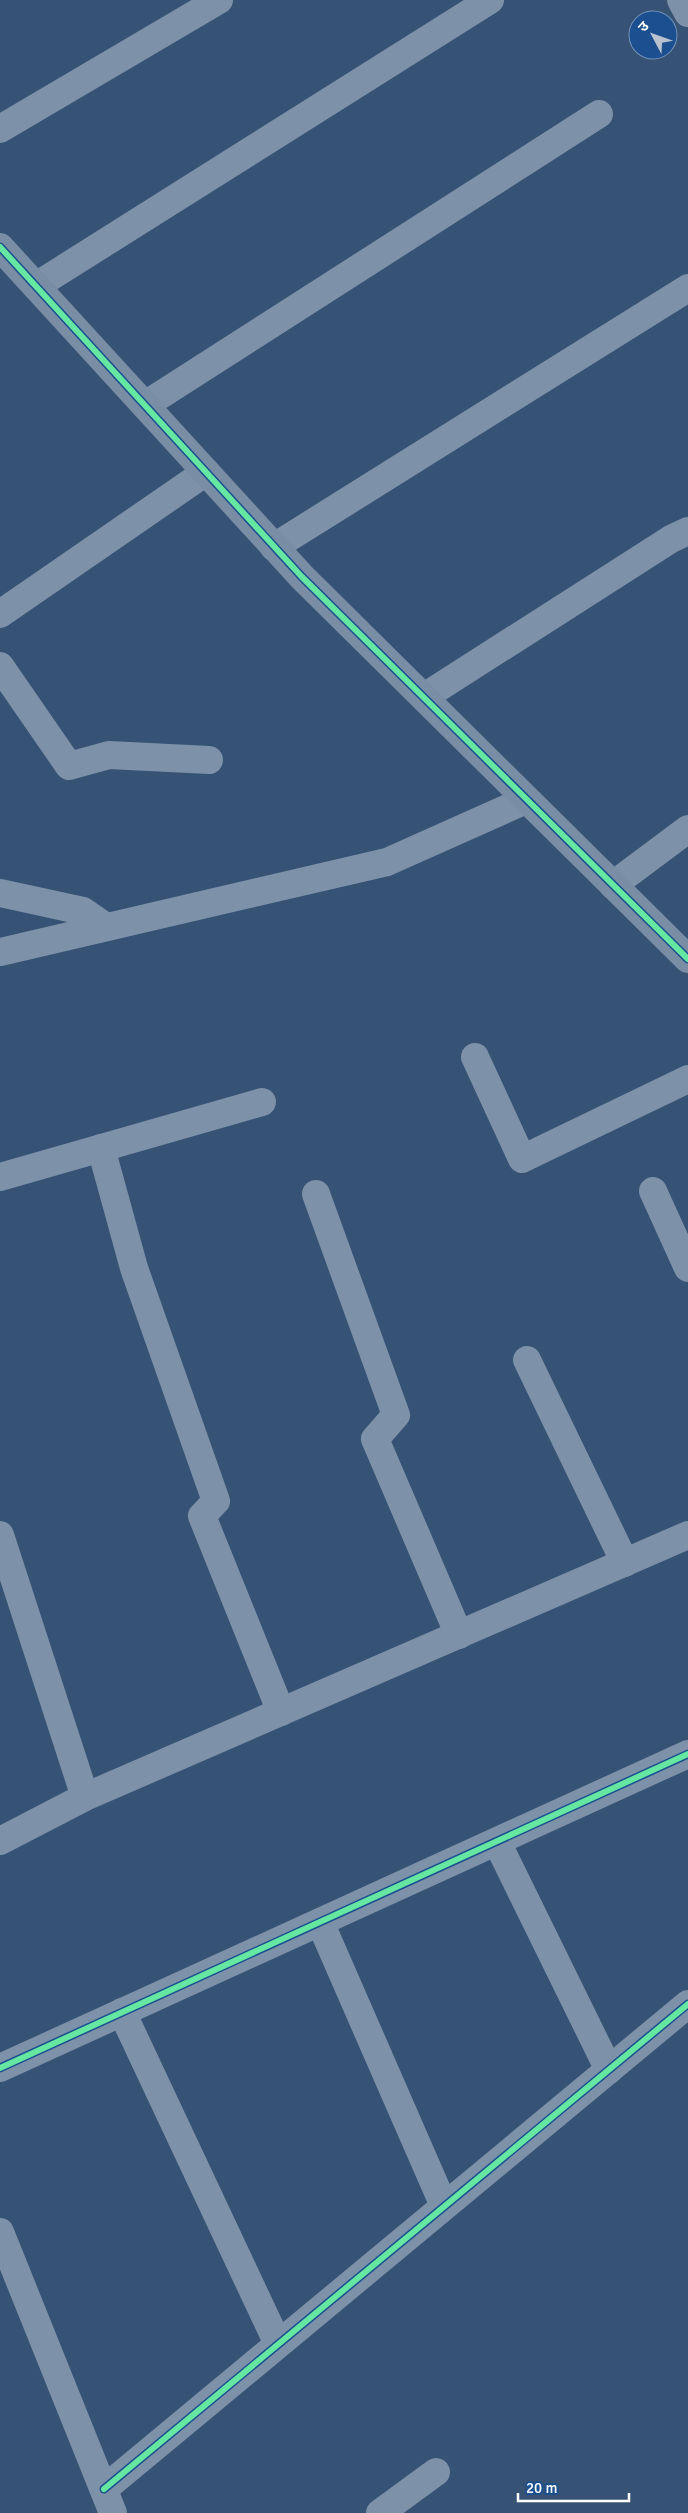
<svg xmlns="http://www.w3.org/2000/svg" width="688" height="2513" font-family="Signika,'Noto Sans Devanagari',sans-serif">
	<rect width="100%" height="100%" fill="#365274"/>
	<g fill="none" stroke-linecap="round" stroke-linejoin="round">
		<g stroke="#7d92a8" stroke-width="28">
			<polyline points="681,0 688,13"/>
			<polyline points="0,129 219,0"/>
			<polyline points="36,286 490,0"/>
			<polyline points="145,405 599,114"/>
			<polyline points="274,547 688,288"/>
			<polyline points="0,614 206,472"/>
			<polyline points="0,666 69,766 109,755 209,760"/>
			<polyline points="424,697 671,539 688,531"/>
			<polyline points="613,885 688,829"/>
			<polyline points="0,893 83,911 106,927"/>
			<polyline points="0,952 387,862 526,800"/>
			<polyline points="475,1057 522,1159 688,1079"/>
			<polyline points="101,1148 134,1268 216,1501 202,1516 281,1712"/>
			<polyline points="0,1177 262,1102"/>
			<polyline points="653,1191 688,1268"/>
			<polyline points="316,1194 396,1415 375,1439 459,1635"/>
			<polyline points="527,1360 625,1563"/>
			<polyline points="0,1535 85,1797"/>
			<polyline points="0,1841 85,1797 688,1535"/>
			<polyline points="497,1842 609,2070"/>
			<polyline points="320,1922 444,2206"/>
			<polyline points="122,2012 278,2344"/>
			<polyline points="0,2068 688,1754"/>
			<polyline points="0,2232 113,2513"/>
			<polyline points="104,2489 688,2004"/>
			<polyline points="380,2513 436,2472"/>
		</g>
		<polyline stroke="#798da4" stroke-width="28" points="0,247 302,577 688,959"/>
		<g stroke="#1b4f8f" stroke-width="9">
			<g id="cycleway">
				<polyline points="0,247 302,577 688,959"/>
				<polyline points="0,2068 688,1754"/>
				<polyline points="104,2489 688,2004"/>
			</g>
		</g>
		<use href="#cycleway" stroke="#66e7a1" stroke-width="6"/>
	</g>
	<g transform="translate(653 35) rotate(311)"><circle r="24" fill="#1b4f8f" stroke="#7695bc"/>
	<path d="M0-4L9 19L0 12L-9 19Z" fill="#b9c2ce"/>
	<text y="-8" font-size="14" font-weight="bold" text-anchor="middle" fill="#ffffff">उ</text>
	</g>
	<path d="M518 2493v8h111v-8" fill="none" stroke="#ffffff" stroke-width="2.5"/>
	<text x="526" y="2493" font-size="15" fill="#ffffff" stroke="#1b4f8f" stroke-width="4" paint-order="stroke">20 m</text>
</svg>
